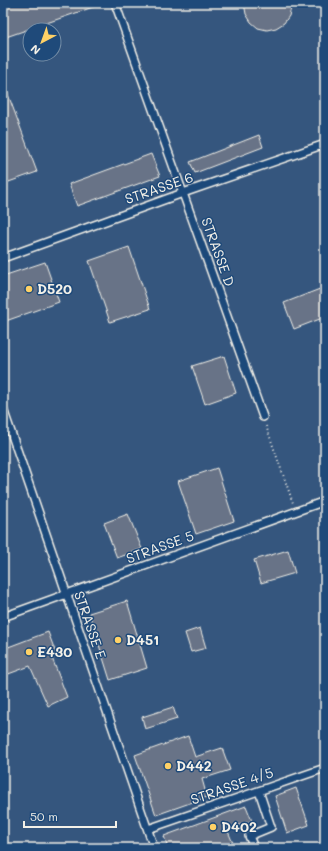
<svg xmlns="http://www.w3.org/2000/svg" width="328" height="851" font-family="Mali,sans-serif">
	<rect width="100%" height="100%" fill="#1f4a7a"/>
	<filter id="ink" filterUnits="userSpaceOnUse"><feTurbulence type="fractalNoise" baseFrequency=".025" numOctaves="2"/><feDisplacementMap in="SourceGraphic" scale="8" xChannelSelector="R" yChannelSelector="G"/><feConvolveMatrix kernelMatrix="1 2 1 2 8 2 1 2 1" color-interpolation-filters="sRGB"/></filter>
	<g filter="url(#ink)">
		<path fill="#35567e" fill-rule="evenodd" d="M3,3H325V848H3ZM30,30H54V54H30Z"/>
		<g fill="#687387" stroke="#f4f1e8">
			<polygon points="3,3 99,3 99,5 3,38"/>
			<polygon points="244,3 292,3 289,16 284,23 276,28 267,30 258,28 251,22 246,14"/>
			<polygon points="3,81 37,172 3,184"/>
			<polygon points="259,135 263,147 195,173 190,162"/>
			<polygon points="151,154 160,176 77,206 69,184"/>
			<polygon points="129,247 150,309 110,322 89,261"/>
			<polygon points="45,262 59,302 3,322 3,276"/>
			<polygon points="325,287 325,317 294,329 284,303"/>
			<polygon points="224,356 236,393 205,404 192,366"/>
			<polygon points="217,468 234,521 196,534 178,481"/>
			<polygon points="128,514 142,549 117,558 104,523"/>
			<polygon points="288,550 295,573 261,583 254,560"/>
			<polygon points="127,601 147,668 110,680 89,613"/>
			<polygon points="200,628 206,648 191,652 185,633"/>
			<polygon points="48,632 57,656 52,658 67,697 48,706 30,666 3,676 3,649"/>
			<polygon points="173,707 177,719 145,729 142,717"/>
			<polygon points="188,736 195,757 222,748 230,770 202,779 207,797 156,815 135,755"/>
			<polygon points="296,788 309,825 287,833 275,796"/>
			<polygon points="246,806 252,821 227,829 235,848 168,848 164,836"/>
		</g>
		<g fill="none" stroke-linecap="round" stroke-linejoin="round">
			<g stroke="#f4f1e8" stroke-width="10">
				<g id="lane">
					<polyline points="115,3 263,417"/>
					<polyline points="3,258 183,193 325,144"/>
					<polyline points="3,409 154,848"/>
					<polyline points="3,617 325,501"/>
					<polyline points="148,829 325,768"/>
					<polyline points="254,848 249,836 271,827 259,791"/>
				</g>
			</g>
			<polyline stroke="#f4f1e8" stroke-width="2" stroke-dasharray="1 3" stroke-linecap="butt" points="266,426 293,503"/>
			<use href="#lane" stroke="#1f4a7a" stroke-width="7"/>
		</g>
	</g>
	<g fill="#ffd166" stroke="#1f4a7a" stroke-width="1.5">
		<circle cx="29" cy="289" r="4"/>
		<circle cx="118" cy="640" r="4"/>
		<circle cx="29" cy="652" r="4"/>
		<circle cx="168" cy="766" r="4"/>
		<circle cx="213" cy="827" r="4"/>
	</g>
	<g text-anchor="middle" stroke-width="3" stroke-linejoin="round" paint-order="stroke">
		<g font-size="14" fill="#f4f1e8" stroke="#1f4a7a">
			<text transform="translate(159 188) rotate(-19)" y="5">STRASSE 6</text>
			<text transform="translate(218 252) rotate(70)" y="5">STRASSE D</text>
			<text transform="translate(160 547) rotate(-20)" y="5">STRASSE 5</text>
			<text transform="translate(90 625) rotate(71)" y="5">STRASSE E</text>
			<text transform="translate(232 786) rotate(-19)" y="5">STRASSE 4/5</text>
		</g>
		<g font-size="14" font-weight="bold" fill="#f4f1e8" stroke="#1f4a7a" text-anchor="start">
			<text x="37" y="294">D520</text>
			<text x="126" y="645">D451</text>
			<text x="37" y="657">E430</text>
			<text x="176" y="771">D442</text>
			<text x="221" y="832">D402</text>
		</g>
	</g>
	<rect width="328" height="851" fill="none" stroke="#1f4a7a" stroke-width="16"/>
	<rect x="8" y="8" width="312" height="835" fill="none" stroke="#f4f1e8" stroke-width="1.5" filter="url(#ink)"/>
	<g transform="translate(42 42) rotate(221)"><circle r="19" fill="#1f4a7a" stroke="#748da6"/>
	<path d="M0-3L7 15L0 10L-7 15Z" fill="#ffd166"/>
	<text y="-6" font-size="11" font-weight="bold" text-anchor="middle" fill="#f4f1e8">N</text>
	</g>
	<path d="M24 821v6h92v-6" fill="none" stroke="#f4f1e8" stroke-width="2"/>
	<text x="30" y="821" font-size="12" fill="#f4f1e8" stroke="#1f4a7a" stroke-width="3" paint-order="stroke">50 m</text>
</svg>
